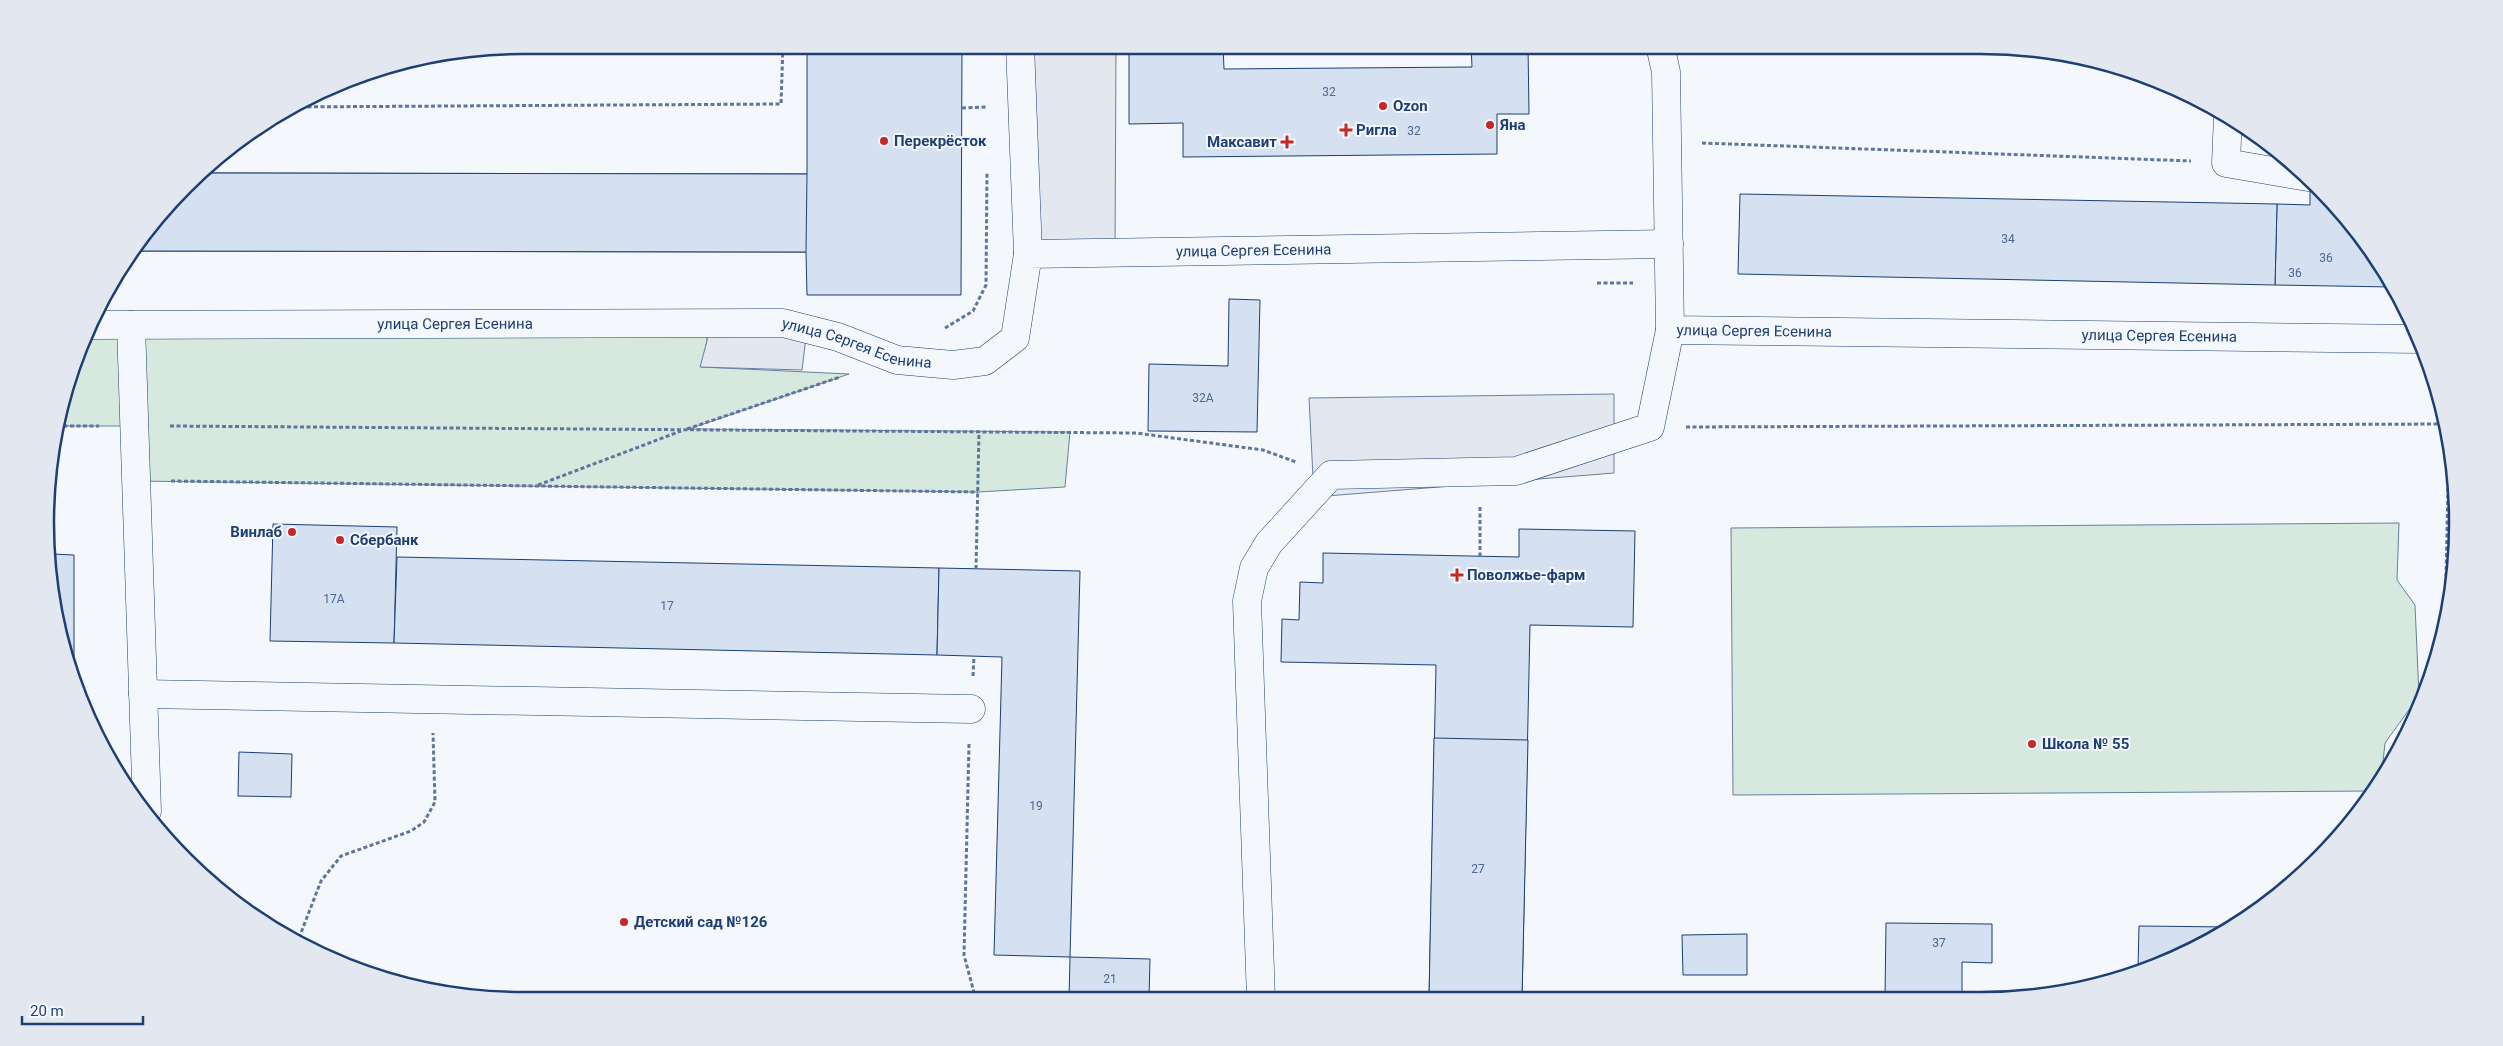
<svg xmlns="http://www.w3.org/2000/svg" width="2503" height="1046" font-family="Roboto,sans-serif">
	<rect width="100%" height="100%" fill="#f4f7fb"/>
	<g fill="#d7e8df" stroke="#687fa3">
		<polygon points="708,323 707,341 701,367 849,374 689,429 1070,432 1065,487 978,492 135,481 133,426 57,426 70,369 90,325"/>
		<polygon points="2399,523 2397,580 2415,605 2419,696 2385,743 2381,780 2375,791 1733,795 1731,528"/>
	</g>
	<g fill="#e3e8f0" stroke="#687fa3">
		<polygon points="1020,45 1116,45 1115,252 1028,254"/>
		<polygon points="708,323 807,329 802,370 700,367 707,341"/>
		<polygon points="1614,394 1614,473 1314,497 1309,398"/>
	</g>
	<g fill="#d5e0f0" stroke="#1d3f73">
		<polygon points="807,45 962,45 961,295 807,295 806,252 136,251 200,173 807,174"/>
		<polygon points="1129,45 1223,45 1224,69 1472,67 1471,45 1528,45 1529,114 1497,114 1497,154 1183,157 1183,123 1129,124"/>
		<polygon points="200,173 807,174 806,252 136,251"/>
		<polygon points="2310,180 2359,232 2392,287 2275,285 2277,204 2310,205"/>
		<polygon points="1740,194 2277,204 2275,285 1738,274"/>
		<polygon points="1229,299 1260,300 1257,432 1148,431 1149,364 1228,366"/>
		<polygon points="273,524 397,527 394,643 270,641"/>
		<polygon points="1519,529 1635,531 1633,627 1530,625 1522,998 1429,999 1436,665 1281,662 1282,619 1299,620 1300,582 1323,583 1323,553 1519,557"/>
		<polygon points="52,554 74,555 74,680 54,617"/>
		<polygon points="397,557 939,568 937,655 394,643"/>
		<polygon points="939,568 1080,571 1070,957 994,955 1002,657 937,655"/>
		<polygon points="1434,738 1528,740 1522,998 1429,999"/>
		<polygon points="239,752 292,754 291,797 238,796"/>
		<polygon points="1886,923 1992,924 1992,963 1962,962 1962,997 1885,997"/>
		<polygon points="2139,926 2229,927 2191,952 2138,968"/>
		<polygon points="1747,934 1747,975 1683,975 1682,935"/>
		<polygon points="1070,957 1150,959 1149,999 1069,1000"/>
	</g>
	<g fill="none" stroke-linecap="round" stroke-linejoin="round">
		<g stroke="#1d3f73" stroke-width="29">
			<g id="minor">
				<polyline points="1020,45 1028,254"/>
				<path id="s1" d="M1660,45L1666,72L1670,330L2419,339"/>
				<polyline points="2228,115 2226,163 2308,177"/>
				<path id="s2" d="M90,325L783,323L838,337L897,360L953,365L985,361L1015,338L1028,254L1669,244"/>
				<polyline points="131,325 147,811"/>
				<polyline points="143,694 971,709"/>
				<polyline points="1261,999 1247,601 1254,568 1269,543 1331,475 1516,471 1650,427 1670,330"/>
			</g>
		</g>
		<g stroke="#5e769c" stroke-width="3" stroke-dasharray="4 2.5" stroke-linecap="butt">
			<polyline points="288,107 781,104 783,45"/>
			<polyline points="962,108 988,107"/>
			<polyline points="1702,143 2191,161"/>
			<polyline points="1597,283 1633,283"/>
			<polyline points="945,328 973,311 986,285 987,173"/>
			<polyline points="57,426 99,426"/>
			<polyline points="170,426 1136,433 1263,450 1296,462"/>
			<polyline points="1686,427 2446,424"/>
			<polyline points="687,429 840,377"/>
			<polyline points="171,481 978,492"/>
			<polyline points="538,485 681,431"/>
			<polyline points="1480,507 1480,556"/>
			<polyline points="976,569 979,432"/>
			<polyline points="2445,622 2449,442"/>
			<polyline points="973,676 974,656"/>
			<polyline points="969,744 964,955 976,1000"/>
			<polyline points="299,938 321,881 341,856 411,831 424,822 435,802 433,733"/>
		</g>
		<use href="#minor" stroke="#f4f7fb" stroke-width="28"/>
	</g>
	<g fill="#c62828" stroke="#f4f7fb" stroke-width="2">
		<circle cx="1383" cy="106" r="5"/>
		<circle cx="1490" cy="125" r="5"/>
		<path d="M1343.5 122.5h5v5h5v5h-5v5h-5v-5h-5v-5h5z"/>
		<circle cx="884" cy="141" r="5"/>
		<path d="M1284.5 134.5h5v5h5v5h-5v5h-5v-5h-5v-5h5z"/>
		<circle cx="292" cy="532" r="5"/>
		<circle cx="340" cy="540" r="5"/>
		<path d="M1454.5 567.5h5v5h5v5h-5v5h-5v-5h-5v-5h5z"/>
		<circle cx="2032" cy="744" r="5"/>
		<circle cx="624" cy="922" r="5"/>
	</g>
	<g text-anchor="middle" stroke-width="4" stroke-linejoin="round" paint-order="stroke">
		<g font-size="12" fill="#4b6792">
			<text x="1329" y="96">32</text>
			<text x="1414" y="135">32</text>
			<text x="2008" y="243">34</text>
			<text x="2326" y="262">36</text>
			<text x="2295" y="277">36</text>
			<text x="1203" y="402">32А</text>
			<text x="334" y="603">17А</text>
			<text x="667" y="610">17</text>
			<text x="1036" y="810">19</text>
			<text x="1478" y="873">27</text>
			<text x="1939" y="947">37</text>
			<text x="1110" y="983">21</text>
		</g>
		<g font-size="15" font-weight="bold" fill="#1d3f73" stroke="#f4f7fb" text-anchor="start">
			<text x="1393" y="111">Ozon</text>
			<text x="1500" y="130">Яна</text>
			<text x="1356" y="135">Ригла</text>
			<text x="894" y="146">Перекрёсток</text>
			<text x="1277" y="147" text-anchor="end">Максавит</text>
			<text x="282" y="537" text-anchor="end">Винлаб</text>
			<text x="350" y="545">Сбербанк</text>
			<text x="1467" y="580">Поволжье-фарм</text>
			<text x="2042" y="749">Школа № 55</text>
			<text x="634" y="927">Детский сад №126</text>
		</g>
		<g font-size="15" fill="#1d3f73" stroke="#f4f7fb">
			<text dy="5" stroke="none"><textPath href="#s2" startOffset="1250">улица Сергея Есенина</textPath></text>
			<text dy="5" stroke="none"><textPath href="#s2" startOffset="365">улица Сергея Есенина</textPath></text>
			<text dy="5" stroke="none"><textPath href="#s1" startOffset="370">улица Сергея Есенина</textPath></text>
			<text dy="5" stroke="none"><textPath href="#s1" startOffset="775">улица Сергея Есенина</textPath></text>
			<text dy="5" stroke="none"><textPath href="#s2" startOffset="770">улица Сергея Есенина</textPath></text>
		</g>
	</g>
	<path d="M0 0H2503V1046H0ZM523 54H1980A469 469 0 0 1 2449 523V523A469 469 0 0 1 1980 992H523A469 469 0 0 1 54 523V523A469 469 0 0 1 523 54Z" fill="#e3e8f0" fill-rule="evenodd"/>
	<path fill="none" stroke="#1d3f73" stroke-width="2.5" d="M523 54H1980A469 469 0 0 1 2449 523V523A469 469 0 0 1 1980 992H523A469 469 0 0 1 54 523V523A469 469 0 0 1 523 54Z"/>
	<path d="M22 1016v8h121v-8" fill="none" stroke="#1d3f73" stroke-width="2.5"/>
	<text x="30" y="1016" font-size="15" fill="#1d3f73" stroke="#f4f7fb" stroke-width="4" paint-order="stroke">20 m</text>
</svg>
